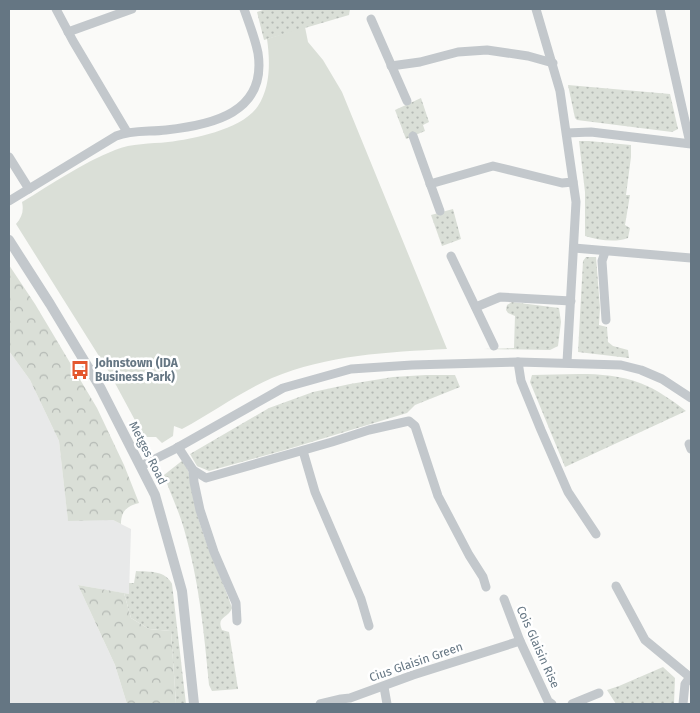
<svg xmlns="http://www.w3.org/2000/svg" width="700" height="713" font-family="'Fira Sans',sans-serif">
	<defs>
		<pattern id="grass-dots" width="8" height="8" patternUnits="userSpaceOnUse" patternTransform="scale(1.25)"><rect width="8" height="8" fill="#dadfd7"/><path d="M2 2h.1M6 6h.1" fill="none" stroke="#b4b9b4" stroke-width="1.8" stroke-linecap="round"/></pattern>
		<pattern id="forest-crowns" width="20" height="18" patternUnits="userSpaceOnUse" patternTransform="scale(1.25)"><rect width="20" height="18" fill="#dadfd7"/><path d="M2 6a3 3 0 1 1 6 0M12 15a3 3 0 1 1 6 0" fill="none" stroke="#b4b9b4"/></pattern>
	</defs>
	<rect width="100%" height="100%" fill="#fafaf8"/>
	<polygon fill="#e8e9e9" points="9,351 30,380 59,441 68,520 113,520 131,529 129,594 78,585 115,665 127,704 9,704"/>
	<g fill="url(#grass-dots)">
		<polygon points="266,9 350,9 349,15 264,40 257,12"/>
		<polygon points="568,85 670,94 678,129 672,132 577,120 575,118"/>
		<polygon points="421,98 429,122 423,125 425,131 406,139 395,110"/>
		<path d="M579,141H589L631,145V157L626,195H630L625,225L630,228L628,238C615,243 598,240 585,236V192Z"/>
		<polygon points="453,209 461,239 442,246 431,215"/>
		<polygon points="586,257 596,257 600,308 599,325 607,327 608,342 613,346 628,350 629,358 578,352 583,261"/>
		<polygon points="512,302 559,308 561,322 558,346 550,350 483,349 514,348 515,316 508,313 506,310 507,305"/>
		<polygon points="426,375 455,375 460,387 415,405 407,413 285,450 209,471 197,466 190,454 269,408 313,392 350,384 393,377"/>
		<path d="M532,375C566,375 607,370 640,383C656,389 672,400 686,411L565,467L530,382Z"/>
		<path d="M183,460C195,480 193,503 200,524C209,553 223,580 232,608C228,619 216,616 222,630L229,632L238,689L212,691L209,685C204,632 199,580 184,529C179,511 170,493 164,475Z"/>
		<path d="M136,571C150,572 165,570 172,584L186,704H176L171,631L149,629L131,618L124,593L129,594V583H134Z"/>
		<polygon points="663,667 675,678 674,704 616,704 607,690 619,686"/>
	</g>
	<g fill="url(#forest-crowns)">
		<path d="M9,265L35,304L97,408L124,465L139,503C127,506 121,511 121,524L113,520L68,521L59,441L30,380L9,351Z"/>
		<polygon points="78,585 124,593 131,618 149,629 171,631 176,704 127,704 115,665"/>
	</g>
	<path fill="#dadfd7" d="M305,27L308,42L323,60L342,92L447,349C388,352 327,355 272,378C240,392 212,413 182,429L174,426L173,436L162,443L156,437H144L109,372L16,224C22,217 24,211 22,202C52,184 82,163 115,150C132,143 150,144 168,142C194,139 243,129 258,106C271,86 270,60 267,39Z"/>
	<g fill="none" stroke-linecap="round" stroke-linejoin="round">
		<g stroke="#c3c8cc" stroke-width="9">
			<polyline points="56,9 73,41 127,132"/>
			<polyline points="536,9 560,91 576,202 567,362"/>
			<polyline points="660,9 690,143"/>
			<polyline points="371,19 407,101"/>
			<polyline points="68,32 132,9"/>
			<polyline points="391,66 420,62 458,52 487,50 528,56 553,63"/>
			<polyline points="567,133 591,132 691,144"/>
			<polyline points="413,136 440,211"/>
			<polyline points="9,157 29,189"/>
			<polyline points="430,184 493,166 562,183 573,182"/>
			<path d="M9,201L116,136C132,130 149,132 166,130C212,125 267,113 258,53C255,38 249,23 244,9"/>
			<polyline points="574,248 691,258"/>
			<polyline points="605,252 602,261 606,320"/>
			<polyline points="451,256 494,346"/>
			<polyline points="476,307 500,297 571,301"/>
			<polyline points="518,362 521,381 541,430 568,492 596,534"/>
			<polyline points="689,444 691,449"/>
			<polyline points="178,447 193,470 206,478 332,442 369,430 409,421 415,426 438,496 469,555 483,577 486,587"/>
			<polyline points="303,451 315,492 361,599 369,626"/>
			<polyline points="141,466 175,449 283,388 351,369 412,365 518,362 621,365 641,370 662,379 691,398"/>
			<polyline points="193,470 194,482 200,510 214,552 236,603 237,621"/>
			<polyline points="616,586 645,640 691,678"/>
			<polyline points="504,599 520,641 548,701 552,704"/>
			<polyline points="384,687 387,704"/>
			<polyline points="320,704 341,699 350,698 413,675 520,641"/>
			<polyline points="572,704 599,693"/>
			<polyline points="683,704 685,684 690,677"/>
		</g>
		<polyline stroke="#c3c8cc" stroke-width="10" points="9,240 50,304 100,387 155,495 182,591 194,704"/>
	</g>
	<defs>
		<g id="bus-bare" transform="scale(1.5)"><path d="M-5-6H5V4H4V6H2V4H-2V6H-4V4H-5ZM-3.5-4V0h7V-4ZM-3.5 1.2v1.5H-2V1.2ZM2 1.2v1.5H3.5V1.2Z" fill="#e4572e" stroke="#fff" stroke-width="2.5" paint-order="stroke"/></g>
	</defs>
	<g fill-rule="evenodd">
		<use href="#bus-bare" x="80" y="370"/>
	</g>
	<g text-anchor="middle" stroke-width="5" stroke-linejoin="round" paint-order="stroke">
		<g font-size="12" font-weight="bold" fill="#657683" stroke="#fff" text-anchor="start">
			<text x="95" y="367">Johnstown (IDA<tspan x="95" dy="14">Business Park)</tspan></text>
		</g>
		<g font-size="12" fill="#657683" stroke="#fff">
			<text transform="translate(148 453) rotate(63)" y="4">Metges Road</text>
			<text transform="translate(538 647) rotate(66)" y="4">Cois Glaisin Rise</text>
			<text transform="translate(416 662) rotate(-19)" y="4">Cius Glaisin Green</text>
		</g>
	</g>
	<rect width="700" height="713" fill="none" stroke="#657683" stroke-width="20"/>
</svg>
